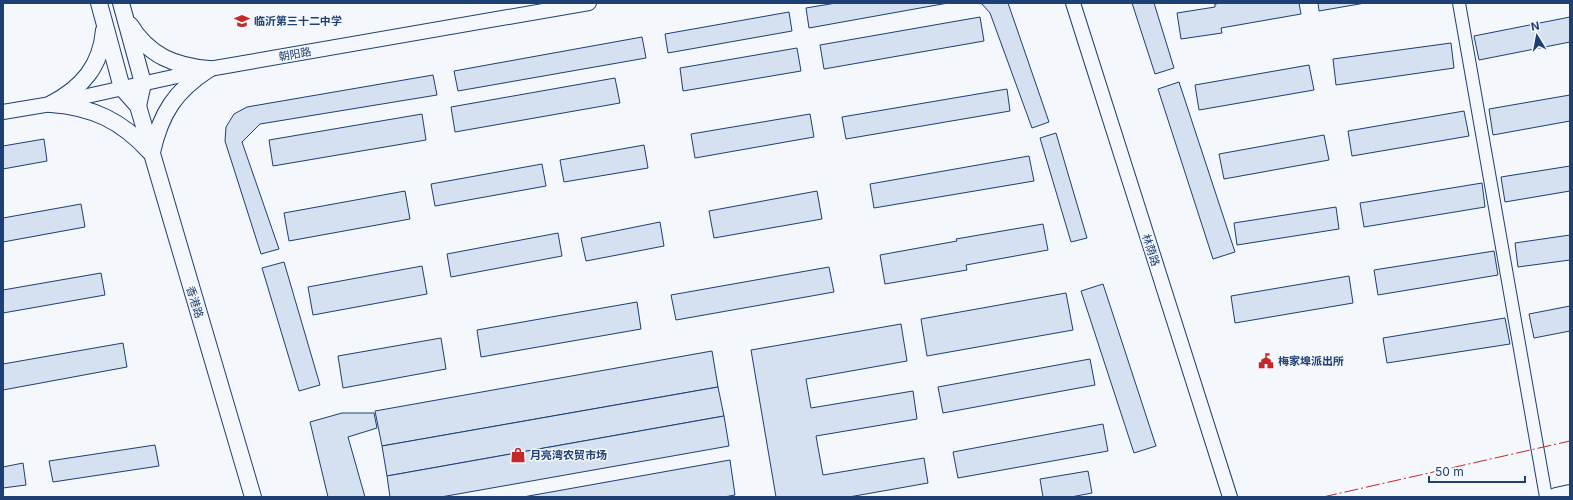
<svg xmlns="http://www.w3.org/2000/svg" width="1573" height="500" font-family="Inter,'Noto Sans SC',sans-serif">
	<rect width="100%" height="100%" fill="#f4f7fb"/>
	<g fill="#d5e0f0" stroke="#1d3f73">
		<polygon points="836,3 948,3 809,28 806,8"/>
		<polygon points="981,3 1008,3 1049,122 1032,128 990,13"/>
		<polygon points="1132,3 1154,3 1174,68 1155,74"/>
		<polygon points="1222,3 1299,3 1301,14 1221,28 1222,33 1181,39 1177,13 1215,7 1215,4"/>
		<polygon points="1318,3 1365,3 1319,11"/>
		<polygon points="789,12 792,31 668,53 665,34"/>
		<polygon points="980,17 984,41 824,69 820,45"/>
		<polygon points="1570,17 1570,42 1479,60 1474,36"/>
		<polygon points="642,37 646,58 458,91 454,71"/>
		<polygon points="1451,43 1454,68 1336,85 1333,59"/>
		<polygon points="797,48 801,71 683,91 680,68"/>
		<polygon points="1309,65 1314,90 1199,110 1195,85"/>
		<polygon points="433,75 437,95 260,124 242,142 279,249 261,254 225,141 226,127 234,114 247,107"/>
		<polygon points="615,78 620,103 455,132 451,107"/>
		<polygon points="1179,82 1235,252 1213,259 1158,89"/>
		<polygon points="1007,89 1010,111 846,139 842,117"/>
		<polygon points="1570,95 1570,121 1493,135 1489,109"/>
		<polygon points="1464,111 1469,136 1352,156 1348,131"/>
		<polygon points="422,114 426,140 273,166 269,140"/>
		<polygon points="810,114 814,137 695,158 691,134"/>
		<polygon points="1056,133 1087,238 1071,242 1040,138"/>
		<polygon points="1324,135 1329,160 1224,179 1219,154"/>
		<polygon points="44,139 47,161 3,169 3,146"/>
		<polygon points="644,145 648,168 564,182 560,160"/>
		<polygon points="1029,156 1034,181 874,208 870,184"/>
		<polygon points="542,164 546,186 435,206 431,184"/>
		<polygon points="1570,166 1570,191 1505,202 1501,177"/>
		<polygon points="1482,183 1485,207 1364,227 1360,203"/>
		<polygon points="405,191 410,219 289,241 284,213"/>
		<polygon points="817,191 822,219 714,238 709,211"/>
		<polygon points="81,204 85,227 3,242 3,218"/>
		<polygon points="1336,207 1339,229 1237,245 1234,223"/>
		<polygon points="660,222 664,246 586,261 581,238"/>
		<polygon points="1043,224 1048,250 966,265 967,270 885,284 880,255 957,241 956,239"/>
		<polygon points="558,233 562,256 451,277 447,254"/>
		<polygon points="1570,235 1570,260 1518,267 1515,243"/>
		<polygon points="1494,251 1498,275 1378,295 1374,270"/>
		<polygon points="284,262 320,385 299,391 262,268"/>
		<polygon points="422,266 427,294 313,315 308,287"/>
		<polygon points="829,267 834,292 676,320 671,295"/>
		<polygon points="101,273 105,295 3,313 3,290"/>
		<polygon points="1349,276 1353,303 1235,323 1231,296"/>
		<polygon points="1103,284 1156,446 1134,453 1081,291"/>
		<polygon points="1066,293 1073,330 927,356 921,319"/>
		<polygon points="637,302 641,329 481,357 477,330"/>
		<polygon points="1570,306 1570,331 1534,338 1529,314"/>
		<polygon points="1505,318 1510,344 1387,363 1383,338"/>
		<polygon points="901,324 907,361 806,379 811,408 913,391 917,419 816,436 823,475 924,458 928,483 849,497 776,497 751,350"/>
		<polygon points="441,338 446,369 343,388 338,356"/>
		<polygon points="123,343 127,367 3,390 3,364"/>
		<polygon points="712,351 718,387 382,446 375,411"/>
		<polygon points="1090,359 1095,385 943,413 938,387"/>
		<polygon points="718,387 724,416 387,476 382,446"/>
		<polygon points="342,413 374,413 377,428 348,437 365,497 328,497 310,422"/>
		<polygon points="724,416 729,446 441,497 390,497 387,476"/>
		<polygon points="1103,424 1108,451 958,478 953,452"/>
		<polygon points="155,445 159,466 53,482 49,461"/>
		<polygon points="730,460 735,495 724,497 523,497"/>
		<polygon points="23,463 26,485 3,488 3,467"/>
		<polygon points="1088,471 1092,493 1071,497 1043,497 1040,479"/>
	</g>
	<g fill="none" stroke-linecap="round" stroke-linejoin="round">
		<g stroke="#1d3f73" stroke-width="14">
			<polyline id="minor" points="1459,3 1546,497"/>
		</g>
		<g stroke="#1d3f73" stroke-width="16">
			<g id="tertiary">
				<polyline points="1073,3 1230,497"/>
				<polyline points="3,112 51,104 209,69 589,3"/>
			</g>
		</g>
		<g stroke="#1d3f73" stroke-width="18">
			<g id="secondary">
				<polyline points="99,3 122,88 138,106 253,497"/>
				<polyline points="121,3 143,83 138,106"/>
				<path d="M130,25C149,56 175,66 209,69"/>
				<path d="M51,104C93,107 122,121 150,152"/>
				<path d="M51,104C82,88 101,66 104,30"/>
				<path d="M152,152C161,113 175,91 209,69"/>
			</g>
		</g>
		<g stroke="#1d3f73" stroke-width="20">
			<polyline id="primary" points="1556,497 1570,494"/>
		</g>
		<use href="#minor" stroke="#f4f7fb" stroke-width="12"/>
		<use href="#tertiary" stroke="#f4f7fb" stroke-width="14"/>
		<use href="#secondary" stroke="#f4f7fb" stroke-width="16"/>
		<use href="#primary" stroke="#f4f7fb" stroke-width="18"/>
		<polyline stroke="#c62828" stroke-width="1" stroke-dasharray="14 3 2 3" stroke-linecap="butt" points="1323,497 1570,441"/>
	</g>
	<defs>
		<g id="school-bare" transform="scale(1.2)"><path d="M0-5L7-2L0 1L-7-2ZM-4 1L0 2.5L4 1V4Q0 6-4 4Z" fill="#c62828" stroke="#f4f7fb" stroke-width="2.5" paint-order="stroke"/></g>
		<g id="civic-bare" transform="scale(1.2)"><path d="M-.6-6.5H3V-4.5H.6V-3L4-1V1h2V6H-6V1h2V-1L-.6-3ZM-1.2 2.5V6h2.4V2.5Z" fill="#c62828" stroke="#f4f7fb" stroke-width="2.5" paint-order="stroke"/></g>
		<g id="shop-bare" transform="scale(1.2)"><path d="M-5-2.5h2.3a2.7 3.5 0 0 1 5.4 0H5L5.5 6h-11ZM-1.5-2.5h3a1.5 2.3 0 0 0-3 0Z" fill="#c62828" stroke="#f4f7fb" stroke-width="2.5" paint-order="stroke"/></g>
	</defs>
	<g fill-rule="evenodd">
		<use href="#school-bare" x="242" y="21"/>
		<use href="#civic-bare" x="1266" y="361"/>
		<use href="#shop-bare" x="518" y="455"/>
	</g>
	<g text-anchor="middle" stroke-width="3" stroke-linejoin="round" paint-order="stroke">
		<g font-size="11" font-weight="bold" fill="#1d3f73" stroke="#f4f7fb" text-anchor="start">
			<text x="254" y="25">临沂第三十二中学</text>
			<text x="1278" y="365">梅家埠派出所</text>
			<text x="530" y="459">月亮湾农贸市场</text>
		</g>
		<g font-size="11" fill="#1d3f73" stroke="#f4f7fb">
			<text transform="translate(295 54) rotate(-10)" y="4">朝阳路</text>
			<text transform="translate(1151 250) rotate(72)" y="4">林荫路</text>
			<text transform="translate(195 302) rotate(73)" y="4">香港路</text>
		</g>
	</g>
	<rect width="1573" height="500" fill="none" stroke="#1d3f73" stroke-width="8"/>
	<g transform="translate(1537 36) rotate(350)" stroke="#f4f7fb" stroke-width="3" paint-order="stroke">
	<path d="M0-3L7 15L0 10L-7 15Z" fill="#1d3f73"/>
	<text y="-6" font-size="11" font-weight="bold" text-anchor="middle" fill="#1d3f73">N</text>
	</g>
	<path d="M1429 476v6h96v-6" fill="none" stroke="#1d3f73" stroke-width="2"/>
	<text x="1435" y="476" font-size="12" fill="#1d3f73" stroke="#f4f7fb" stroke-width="3" paint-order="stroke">50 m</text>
</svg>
